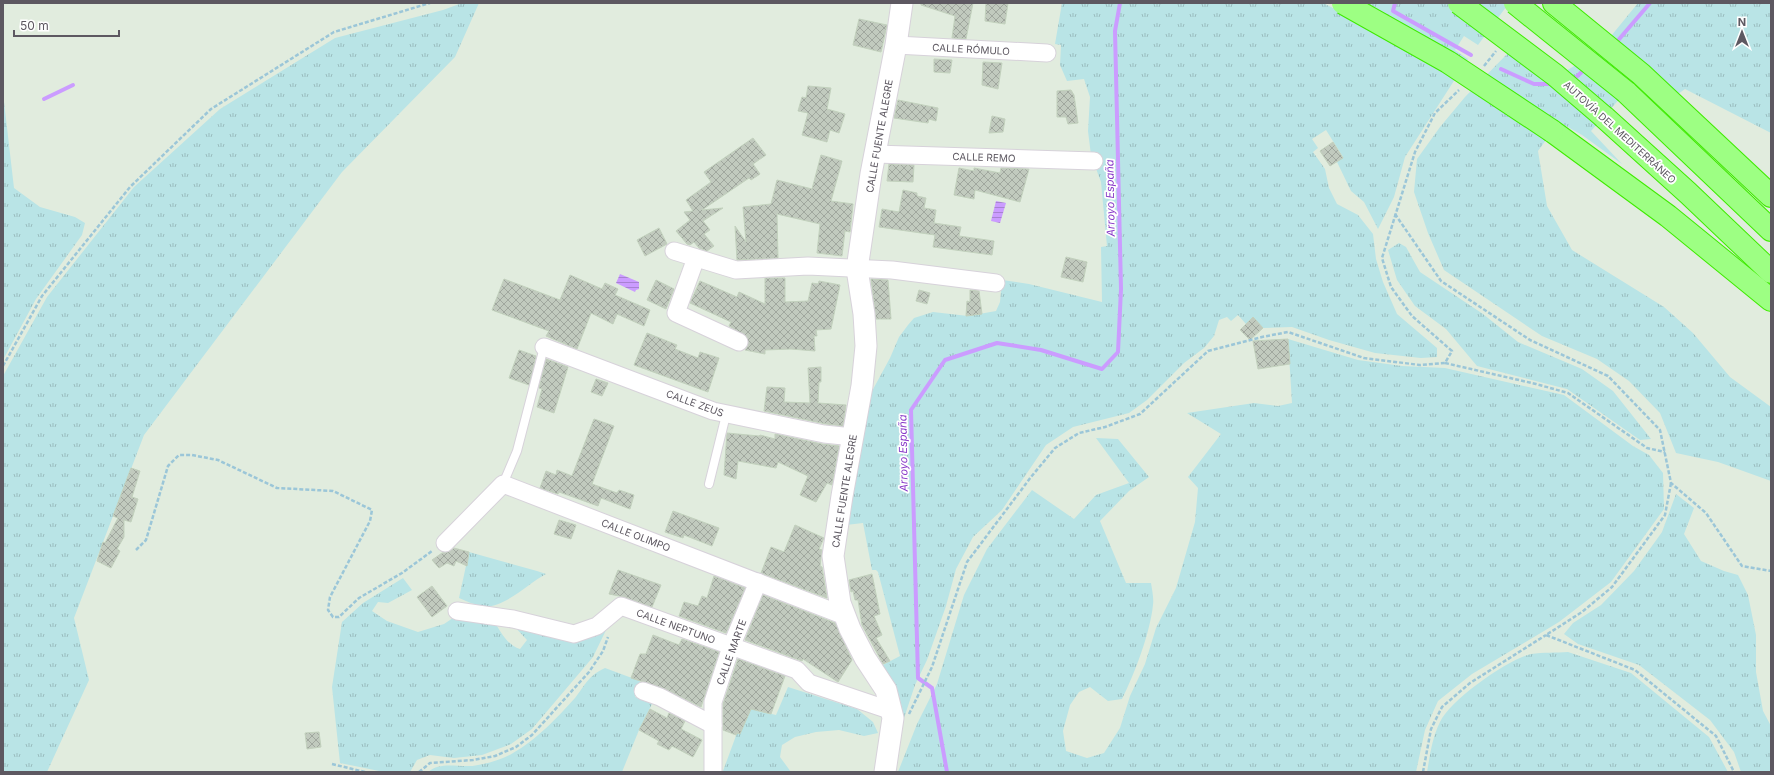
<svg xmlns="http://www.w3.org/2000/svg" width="1774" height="775" font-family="Inter,sans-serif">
	<defs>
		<pattern id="grass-tufts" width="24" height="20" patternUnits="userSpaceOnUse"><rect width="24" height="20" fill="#b9e4e6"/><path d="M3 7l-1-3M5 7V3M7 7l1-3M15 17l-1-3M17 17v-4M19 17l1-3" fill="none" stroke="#9abcbe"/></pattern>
		<pattern id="water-rules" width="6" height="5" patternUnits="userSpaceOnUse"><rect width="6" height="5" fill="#cb9cff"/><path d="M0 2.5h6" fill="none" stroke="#a882d2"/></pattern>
		<pattern id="building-cross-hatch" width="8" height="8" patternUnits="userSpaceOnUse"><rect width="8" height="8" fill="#c1cabe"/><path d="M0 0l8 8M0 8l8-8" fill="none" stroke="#a0a79e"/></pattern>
	</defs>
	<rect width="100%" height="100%" fill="#e1ecde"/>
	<g fill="url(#grass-tufts)">
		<polygon points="462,3 479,3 455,57 342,172 144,435 74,618 89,680 47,772 3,772 3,376 47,297 134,187 220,109 335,38 443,10"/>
		<polygon points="1062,3 1323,3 1333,8 1335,3 1509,3 1478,45 1464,36 1455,50 1468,59 1405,157 1394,197 1378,229 1364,202 1351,191 1337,162 1343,157 1326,130 1312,139 1318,148 1313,152 1325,169 1329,188 1337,204 1358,215 1373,234 1376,259 1383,282 1397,314 1437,348 1437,357 1421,358 1375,353 1329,340 1292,327 1263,328 1253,317 1246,324 1238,315 1231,321 1227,317 1219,320 1214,336 1204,348 1184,363 1147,400 1129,413 1073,427 1046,445 1002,510 973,537 956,569 946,606 927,660 915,685 902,724 879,667 900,656 878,572 876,570 872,570 863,523 846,525 851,514 850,499 871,393 890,358 899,337 908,325 914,318 933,312 968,316 996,311 1000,302 1002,280 1029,284 1102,302 1101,247 1107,246 1101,182 1091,155 1088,131 1090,97 1084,79 1067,81 1060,65 1061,45 1055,44"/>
		<polygon points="1638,3 1771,3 1771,133 1685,89 1678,94 1647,68 1591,131 1622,164 1582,135 1559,122 1538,151 1547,206 1572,250 1664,307 1693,333 1730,377 1771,407 1771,481 1718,462 1676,453 1660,413 1629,381 1597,359 1542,336 1444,270 1428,233 1414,192 1417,159 1440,127 1465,97 1508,53 1533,71 1564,72 1598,52"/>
		<polygon points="3,93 14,188 40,207 75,217 85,223 82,235 36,299 3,360"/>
		<polygon points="1399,243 1406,247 1420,272 1483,314 1518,342 1582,369 1613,391 1651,439 1640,440 1567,389 1477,366 1446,329 1415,306 1397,280 1388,250"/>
		<path d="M1288,339L1358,360L1402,366L1445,368L1564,395L1633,446L1649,455L1663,473L1664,509L1611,582L1559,622L1472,674L1438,701L1425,730L1416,772H898L917,724L937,684L964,595L987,549L1032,490L1074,519L1096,495L1129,483L1096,438L1118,439L1149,477L1129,491L1100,521L1126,583H1151C1152,590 1154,598 1153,605C1150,633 1135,673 1122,699L1108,701L1090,687L1079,692L1070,705L1063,731L1066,751L1087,758L1104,753L1120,728L1130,696L1145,664L1156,628L1176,588L1195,522L1198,488L1188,477L1221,434L1187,413L1254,403L1278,406L1292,403Z"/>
		<polygon points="1676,494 1694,508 1684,534 1701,561 1724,571 1738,575 1748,595 1756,635 1756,672 1763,711 1771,726 1771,772 1741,772 1734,752 1710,720 1639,665 1578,644 1564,634 1573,623 1601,605 1634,571 1662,532"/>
		<path d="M469,552L537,571L546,574C527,584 502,611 480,606C473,604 466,601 459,598Z"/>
		<path d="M403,578L412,590L388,603L378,602L372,611L387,621L418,632L444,624L456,616L494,621C500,631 508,646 520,649L527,640L513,625L608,626L593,657L532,729L511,744L482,755L454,758L430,755L417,760L410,772H384L340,763L332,687L342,622L363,603Z"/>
		<path d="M1568,652L1631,673L1709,737L1728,772H1427C1430,755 1432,738 1440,722C1450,700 1508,659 1531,654C1543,652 1556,653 1568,652Z"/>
		<path d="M605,668L640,681L635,697L653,702L639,730L622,772H428C442,760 461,769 478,765C489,763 503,759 513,753C535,741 558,717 575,698C586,684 588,676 605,668Z"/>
		<polygon points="788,687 857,709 873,722 878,733 864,736 839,730 816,732 795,737 782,745 780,757 791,772 717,772 717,770 723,771 737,733 740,733 751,709 776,715"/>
	</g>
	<g fill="url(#water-rules)">
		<polygon points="996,201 1006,203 1000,223 991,221"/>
		<polygon points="620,274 639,282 639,289 636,290 635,292 616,283"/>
	</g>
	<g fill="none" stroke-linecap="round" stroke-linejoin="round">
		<g stroke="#cb9cff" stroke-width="4">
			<polyline points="1395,3 1393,11 1471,55"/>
			<polyline points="1615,44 1650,3"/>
			<polyline points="1501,69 1534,84 1553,84"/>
			<polyline points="1573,80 1585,69"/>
			<polyline points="44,99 73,85"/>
			<polyline points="947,772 932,688 918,678 911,410 945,360 997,343 1041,350 1102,369 1118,352 1121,289 1115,31 1120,3"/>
		</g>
	</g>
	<g fill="url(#building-cross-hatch)" stroke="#c2d1bd">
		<polygon points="921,3 973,3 966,39 952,38 955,16 921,5"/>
		<polygon points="986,3 1008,3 1005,24 985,21"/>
		<polygon points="859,19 887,25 881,52 853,45"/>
		<polygon points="934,59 952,60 950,73 934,72"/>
		<polygon points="983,62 1002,63 998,89 982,85"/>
		<polygon points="808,86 831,88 827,109 845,114 839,133 830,130 827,142 802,135 808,113 798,111 802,97 806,98"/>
		<polygon points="1071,90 1074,95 1078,123 1068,124 1066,117 1057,117 1057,91"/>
		<polygon points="898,100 938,108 936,121 929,119 928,123 894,118"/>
		<polygon points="992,116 1005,119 1003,132 989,133"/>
		<polygon points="753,138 766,155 753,164 760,174 751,180 749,178 702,210 723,208 703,221 710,230 704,234 714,246 707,251 699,248 694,242 690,245 687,244 676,231 690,220 684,212 693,211 686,200 711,182 704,172"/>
		<polygon points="1333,142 1343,158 1330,166 1320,151"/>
		<polygon points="821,155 842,161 831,201 853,204 850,232 845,231 842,256 817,253 820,224 777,214 778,258 737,260 735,226 746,242 743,207 771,204 777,180 812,189"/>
		<polygon points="889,164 914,165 913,182 887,181"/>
		<polygon points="959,168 974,171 974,168 1000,173 1001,168 1029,169 1020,202 975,190 974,199 954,195"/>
		<polygon points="903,190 917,193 917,196 926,198 924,208 936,210 934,223 961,227 959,236 994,241 992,255 933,247 935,235 879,227 882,209 899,212"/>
		<polygon points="659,228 667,244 645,256 637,240"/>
		<polygon points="1066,257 1087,262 1083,282 1061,277"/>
		<polygon points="570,275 602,289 605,283 618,289 615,295 650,310 644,326 617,314 613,324 591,313 577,349 546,336 549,331 492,310 504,279 560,300"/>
		<polygon points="765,278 785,278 785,302 808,301 812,283 818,284 819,281 840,285 831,329 816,330 817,336 814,336 815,351 791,349 765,350 765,354 745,350 748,346 747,337 729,326 731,322 690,303 700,281 737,297 739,292 765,304"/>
		<polygon points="871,279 888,280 891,319 876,319"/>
		<polygon points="656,280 674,289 666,309 647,300"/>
		<polygon points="919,290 930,293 927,304 916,301"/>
		<polygon points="970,290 979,291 982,314 966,316 967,301 970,302"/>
		<polygon points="1253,317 1263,328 1250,340 1240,330"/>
		<polygon points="647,333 677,345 675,349 698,358 700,352 719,358 708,392 634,365"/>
		<polygon points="1288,339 1290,364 1258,369 1253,341"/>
		<polygon points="519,350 536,356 529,385 509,378"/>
		<polygon points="546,359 568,367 554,413 537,407 542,389 539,388"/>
		<polygon points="821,367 821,382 819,382 818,403 846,405 843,426 826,424 764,411 767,387 785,388 784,402 810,403 808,368"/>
		<polygon points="596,379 608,383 602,396 591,392"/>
		<polygon points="594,419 614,426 592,484 617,493 619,490 634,495 630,509 601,498 598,506 559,492 558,494 540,488 546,471 556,475 557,470 572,476"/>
		<polygon points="727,433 759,436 760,435 775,439 775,434 822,444 839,446 832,485 827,483 816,502 800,495 808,476 778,462 776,468 738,461 736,479 724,475"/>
		<polygon points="131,468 140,471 132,497 138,499 131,522 124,520 124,537 117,549 120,551 111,568 97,561 103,542 105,543 118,518 113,516"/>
		<polygon points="673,511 719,528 712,546 684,535 683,538 665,532"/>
		<polygon points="559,520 576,525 571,539 554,534"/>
		<polygon points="795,525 824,538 819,549 822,550 820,566 822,567 827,598 761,573 771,547 784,552"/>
		<polygon points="454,548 469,552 467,566 456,561 454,566 447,563 439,568 432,560 442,553 448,552"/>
		<polygon points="618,570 661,585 652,607 624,597 609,594"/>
		<polygon points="872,574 880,614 874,616 882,635 876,638 890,661 883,664 862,625 858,600 855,600 853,591 851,592 849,580"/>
		<polygon points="714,576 745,588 726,633 679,616 684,602 698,606 702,596 707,598"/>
		<polygon points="432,586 447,606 432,617 417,597"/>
		<polygon points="763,595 835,623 852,660 838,682 803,659 802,661 745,640"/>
		<polygon points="653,635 679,645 682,639 719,652 701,707 663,688 631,678 640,654 646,654"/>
		<polygon points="738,659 785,676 771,714 751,709 740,734 737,733 736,735 723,730 723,704"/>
		<polygon points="650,709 667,718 669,713 685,721 681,729 702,740 693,757 672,746 669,750 657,744 659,741 639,730"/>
		<polygon points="319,732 321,747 307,749 305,733"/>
	</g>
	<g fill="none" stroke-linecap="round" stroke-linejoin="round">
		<g stroke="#d7d2da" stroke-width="10">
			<g id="service">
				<polyline points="503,484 517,451 544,347"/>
				<polyline points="709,484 726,415"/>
			</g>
		</g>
		<g stroke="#d7d2da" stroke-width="19">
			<g id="minor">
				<polyline points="896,45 1047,53"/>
				<polyline points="875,154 1094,161"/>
				<polyline points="674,251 736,270 808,266 892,270 996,283"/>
				<polyline points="696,258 676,313 739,342"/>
				<polyline points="544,347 713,411 824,434 853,437"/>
				<polyline points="445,543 503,484 845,616"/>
				<polyline points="457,611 513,619 574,634 597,626 621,606 797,670 809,683 892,711"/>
				<polyline points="643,691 660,697 713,725"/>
				<polyline points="713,772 713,702 731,647 758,582"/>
			</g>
		</g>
		<g stroke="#d7d2da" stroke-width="23">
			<polyline id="tertiary" points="885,772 893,718 886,690 865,658 850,629 840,603 833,556 842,496 862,386 866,346 864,314 857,269 871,174 896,45 902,3"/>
		</g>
		<g stroke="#3feb00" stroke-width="24">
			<g id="motorway">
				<polyline points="1554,3 1641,74 1771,196"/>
				<polyline points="1626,92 1771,230"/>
				<polyline points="1604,117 1688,193 1771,272"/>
				<polyline points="1552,131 1668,216 1771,300"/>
			</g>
		</g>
		<g stroke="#9bc6d8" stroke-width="2.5" stroke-dasharray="4 2" stroke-linecap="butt">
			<polyline points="1484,66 1496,51"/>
			<polyline points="1395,214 1441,281 1530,340 1608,376 1660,430 1671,483 1706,513 1742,566 1771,571"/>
			<polyline points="1445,363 1536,384 1568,393 1647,448 1665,452"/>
			<polyline points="3,366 42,296 130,187 211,109 334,32 430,3"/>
			<polyline points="1671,483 1665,515 1612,587 1582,612 1546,635 1635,670 1716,736 1734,772"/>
			<polyline points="136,550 146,540 168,466 179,455 192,455 218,460 277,488 333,491 372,510 370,521 330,597 328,610 333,617 339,617 359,598 402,573 432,551"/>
			<polyline points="909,714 932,667 967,562 1031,477 1055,448 1079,433 1105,427 1140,414 1208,351 1262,337 1288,332 1364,358 1420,365 1445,363 1452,351 1412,316 1391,287 1382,258 1415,152 1435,113 1459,90"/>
			<polyline points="332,764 365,772"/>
			<polyline points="419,772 430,763 473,760 495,756 516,747 532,735 589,672 603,651 608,637"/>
			<polyline points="1423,772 1431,729 1442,707 1470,683 1546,635"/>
		</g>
		<use href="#service" stroke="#fff" stroke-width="8"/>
		<use href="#minor" stroke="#fff" stroke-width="17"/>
		<use href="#tertiary" stroke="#fff" stroke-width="21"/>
		<use href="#motorway" stroke="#9dff83" stroke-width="22"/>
		<g stroke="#3feb00" stroke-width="24" stroke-linecap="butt">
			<g id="motorway-bridge">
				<polyline points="1343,3 1448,62 1552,131"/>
				<polyline points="1459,3 1555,75 1604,117"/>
				<polyline points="1515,3 1626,92"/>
			</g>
		</g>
		<use href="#motorway-bridge" stroke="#9dff83" stroke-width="22"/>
	</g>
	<g text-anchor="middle" stroke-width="3.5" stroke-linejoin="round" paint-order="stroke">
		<g font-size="10" fill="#5d5861" stroke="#fff">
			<text transform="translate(971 49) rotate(3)" y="4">CALLE RÓMULO</text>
			<text transform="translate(1620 132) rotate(42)" y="4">AUTOVÍA DEL MEDITERRÁNEO</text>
			<text transform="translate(879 136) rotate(-80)" y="4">CALLE FUENTE ALEGRE</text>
			<text transform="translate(984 157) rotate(2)" y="4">CALLE REMO</text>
			<text transform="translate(695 403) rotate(20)" y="4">CALLE ZEUS</text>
			<text transform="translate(844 491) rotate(-81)" y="4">CALLE FUENTE ALEGRE</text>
			<text transform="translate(636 535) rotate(21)" y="4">CALLE OLIMPO</text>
			<text transform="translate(676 626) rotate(20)" y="4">CALLE NEPTUNO</text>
			<text transform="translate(731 652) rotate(-70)" y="4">CALLE MARTE</text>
		</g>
		<g font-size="11" font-style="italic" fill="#8839c8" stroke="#fff">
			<text transform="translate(1110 198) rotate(-91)" y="4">Arroyo España</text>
			<text transform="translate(903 453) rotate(-91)" y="4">Arroyo España</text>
		</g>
	</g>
	<rect width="1774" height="775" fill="none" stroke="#5d5861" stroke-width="8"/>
	<g transform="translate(1742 32)" stroke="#ffffff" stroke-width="3" paint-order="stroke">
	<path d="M0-3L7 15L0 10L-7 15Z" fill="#5d5861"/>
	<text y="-6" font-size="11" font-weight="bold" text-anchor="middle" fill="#5d5861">N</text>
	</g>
	<path d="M14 30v6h105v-6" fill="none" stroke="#5d5861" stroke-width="2"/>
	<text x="20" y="30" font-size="12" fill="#5d5861" stroke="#ffffff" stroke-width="3" paint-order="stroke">50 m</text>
</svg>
